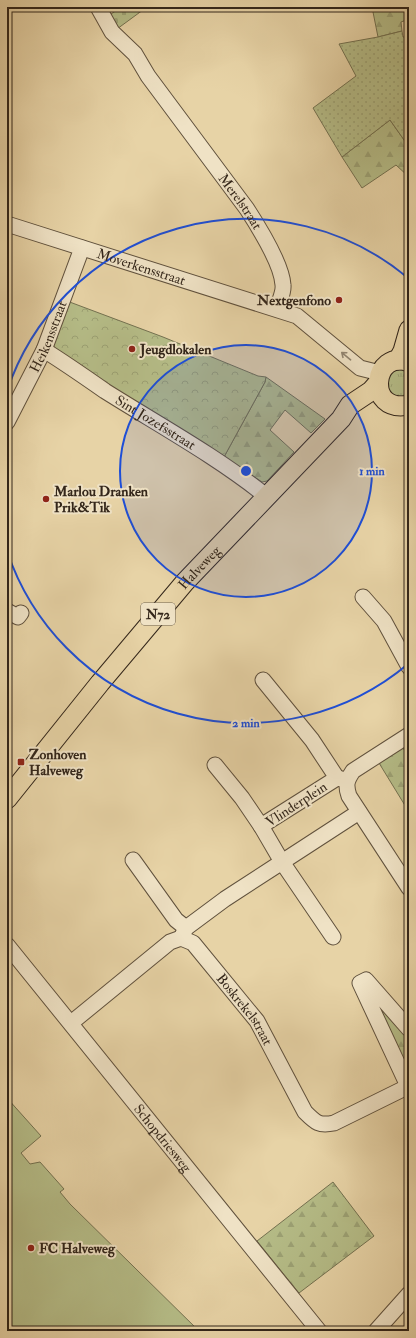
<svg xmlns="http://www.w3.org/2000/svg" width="416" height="1338" font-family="'IM FELL Double Pica',serif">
	<defs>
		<pattern id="grass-tufts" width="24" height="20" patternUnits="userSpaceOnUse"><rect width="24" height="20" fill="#b5bc87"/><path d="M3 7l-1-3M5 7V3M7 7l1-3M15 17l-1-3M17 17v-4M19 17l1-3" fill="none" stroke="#9ca174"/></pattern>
		<pattern id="forest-firs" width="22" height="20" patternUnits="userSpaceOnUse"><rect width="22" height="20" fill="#b5bc87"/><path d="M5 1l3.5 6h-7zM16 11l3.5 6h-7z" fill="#9ca174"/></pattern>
		<pattern id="cemetery-stones" width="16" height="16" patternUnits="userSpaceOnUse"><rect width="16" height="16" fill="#b5bc87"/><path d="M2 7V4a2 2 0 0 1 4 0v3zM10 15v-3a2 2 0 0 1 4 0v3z" fill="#9ca174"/></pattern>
		<pattern id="park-crowns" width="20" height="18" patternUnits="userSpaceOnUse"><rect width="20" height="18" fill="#b5bc87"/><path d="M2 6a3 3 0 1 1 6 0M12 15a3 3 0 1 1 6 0" fill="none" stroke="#9ca174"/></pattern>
		<pattern id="garden-dots" width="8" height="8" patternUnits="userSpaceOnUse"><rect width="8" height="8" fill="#b5bc87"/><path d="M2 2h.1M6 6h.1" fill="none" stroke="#9ca174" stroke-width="1.8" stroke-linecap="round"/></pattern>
	</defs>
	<rect width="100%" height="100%" fill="#e7d3a6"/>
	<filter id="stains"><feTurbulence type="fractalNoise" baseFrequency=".005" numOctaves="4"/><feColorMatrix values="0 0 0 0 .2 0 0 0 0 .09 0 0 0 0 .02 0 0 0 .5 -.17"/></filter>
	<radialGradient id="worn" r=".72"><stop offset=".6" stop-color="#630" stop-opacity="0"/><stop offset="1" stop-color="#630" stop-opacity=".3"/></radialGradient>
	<polygon fill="url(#grass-tufts)" stroke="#747150" points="399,367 409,370 409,397 389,395 385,378"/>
	<g fill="url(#forest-firs)" stroke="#747150">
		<polygon points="372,7 409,7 409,19 401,22 402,31 378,37"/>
		<polygon points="390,120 409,147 409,177 396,165 362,188 342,157"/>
		<polygon points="266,377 325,419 311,433 285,410 270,430 294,452 267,481 262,482 224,457 265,382"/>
		<polygon points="403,748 409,758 409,812 379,763"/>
		<polygon points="372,992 409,1036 409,1074"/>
		<polygon points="333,1182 374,1236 299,1293 257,1241"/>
	</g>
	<polygon fill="url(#cemetery-stones)" stroke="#747150" points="115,7 147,7 117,29 108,16 117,10"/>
	<polygon fill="url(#park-crowns)" stroke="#747150" points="67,301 163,337 258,376 266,377 265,382 224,457 56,352 52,341"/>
	<polygon fill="url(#garden-dots)" stroke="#747150" points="402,31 403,37 409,37 409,147 390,120 342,157 313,108 356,76 339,44 378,37"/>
	<polygon fill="#b5bc87" stroke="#747150" points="7,1098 41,1136 21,1153 30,1164 40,1162 64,1189 60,1192 70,1204 199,1331 7,1331"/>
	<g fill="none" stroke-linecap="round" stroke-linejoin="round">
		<g stroke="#60513d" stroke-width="17">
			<g id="minor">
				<path id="s1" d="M98,7L112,32L135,54L148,76L247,209C258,226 282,265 283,285C284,293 279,301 277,309"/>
				<path id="s2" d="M7,224L297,316L360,368L380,373"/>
				<path id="s3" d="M44,350C65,363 85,377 105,391C159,425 216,456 266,496"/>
				<path id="s4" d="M7,422L44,350L82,248"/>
				<polyline points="363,597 384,621 409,667"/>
				<polyline points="7,611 18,617 21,613"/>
				<polyline points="263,680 312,740 337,778"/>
				<path d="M409,735L353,771C347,780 345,784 349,796L409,888"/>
				<polyline points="215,765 242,798 261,826"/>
				<polyline points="347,780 337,778 261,826 282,862 359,812"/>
				<polyline points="133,860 176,920 186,928"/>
				<polyline points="181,938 186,928 225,899 282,862 333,937"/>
				<path id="s5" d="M7,945L319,1331"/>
				<path id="s6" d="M71,1023L170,942L181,938L193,943L257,1021L305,1112C316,1123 319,1126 334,1123L409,1086"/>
				<polyline points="408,1086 360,983 366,980 409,1029"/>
				<polyline points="376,1331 409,1294"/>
			</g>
		</g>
		<g stroke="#33261a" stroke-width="21">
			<g id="major">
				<polyline points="398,360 403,351 409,330"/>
				<path d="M409,362C373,348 364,414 409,405"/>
				<path id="s7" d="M7,799L100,683L185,582L341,419L350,405L371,391L378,383"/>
			</g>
		</g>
		<use href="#minor" stroke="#efe2c5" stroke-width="15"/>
		<use href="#major" stroke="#e7d3a6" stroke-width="19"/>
	</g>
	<defs><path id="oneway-shaft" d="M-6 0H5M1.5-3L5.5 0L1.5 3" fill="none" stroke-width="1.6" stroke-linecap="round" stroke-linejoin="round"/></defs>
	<use stroke="#918470" href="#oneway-shaft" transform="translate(346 356) rotate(-140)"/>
	<circle cx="246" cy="471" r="126" fill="#1d4ed8" fill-opacity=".12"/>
	<g fill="none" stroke="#1d4ed8" stroke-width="2">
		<circle cx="246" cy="471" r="126"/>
		<path d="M408 664A252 252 0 0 1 7 551M7 391A252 252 0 0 1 408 278"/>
	</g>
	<g fill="#8f2418" stroke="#efe2c5" stroke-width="1.5">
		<circle cx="339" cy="300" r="4"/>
		<circle cx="132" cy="349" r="4"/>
		<circle cx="46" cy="499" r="4"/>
		<rect x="17" y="758" width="8" height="8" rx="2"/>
		<circle cx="31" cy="1248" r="4"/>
	</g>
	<g text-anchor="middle" stroke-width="4" stroke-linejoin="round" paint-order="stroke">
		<rect fill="#efe2c5" stroke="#6b5e4d" stroke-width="1" x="141" y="603" width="34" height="22" rx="3"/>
		<g font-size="13" font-weight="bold" fill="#33261a">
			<text x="158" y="619">N72</text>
		</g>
		<g font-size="14" fill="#33261a" stroke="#efe2c5">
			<text dy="5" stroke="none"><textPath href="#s1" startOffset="242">Merelstraat</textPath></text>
			<text dy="5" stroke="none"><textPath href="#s2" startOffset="141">Moverkensstraat</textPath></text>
			<text dy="5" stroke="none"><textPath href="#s4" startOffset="95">Heikensstraat</textPath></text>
			<text dy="5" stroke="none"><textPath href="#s3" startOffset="133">Sint Jozefsstraat</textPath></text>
			<text dy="5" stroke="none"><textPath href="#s7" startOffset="301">Halveweg</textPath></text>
			<text transform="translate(296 804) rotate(-33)" y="5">Vlinderplein</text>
			<text dy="5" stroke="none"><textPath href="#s6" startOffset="237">Boskrekelstraat</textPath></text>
			<text dy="5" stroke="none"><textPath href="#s5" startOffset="248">Schopdriesweg</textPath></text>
		</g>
		<g font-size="14" font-weight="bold" fill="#33261a" stroke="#efe2c5" text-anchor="start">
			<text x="331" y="305" text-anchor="end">Nextgenfono</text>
			<text x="140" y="354">Jeugdlokalen</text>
			<text x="54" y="496">Marlou Dranken<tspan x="54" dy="16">Prik&amp;Tik</tspan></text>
			<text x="29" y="759">Zonhoven<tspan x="29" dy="16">Halveweg</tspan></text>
			<text x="39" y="1253">FC Halveweg</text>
		</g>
	</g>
	<circle cx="246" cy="471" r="6" fill="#1d4ed8" stroke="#efe2c5" stroke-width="2"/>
	<g font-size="12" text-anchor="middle" font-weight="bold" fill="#1d4ed8" stroke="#efe2c5" stroke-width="4" stroke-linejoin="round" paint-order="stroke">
		<text x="372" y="475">1 min</text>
		<text x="246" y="727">2 min</text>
	</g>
	<rect width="416" height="1338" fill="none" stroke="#e7d3a6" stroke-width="24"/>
	<rect x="8" y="8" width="400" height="1322" fill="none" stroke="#33261a" stroke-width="2"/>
	<rect x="12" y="12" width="392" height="1314" fill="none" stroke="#33261a"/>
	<rect width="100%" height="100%" filter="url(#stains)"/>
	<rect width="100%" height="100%" fill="url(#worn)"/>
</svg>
